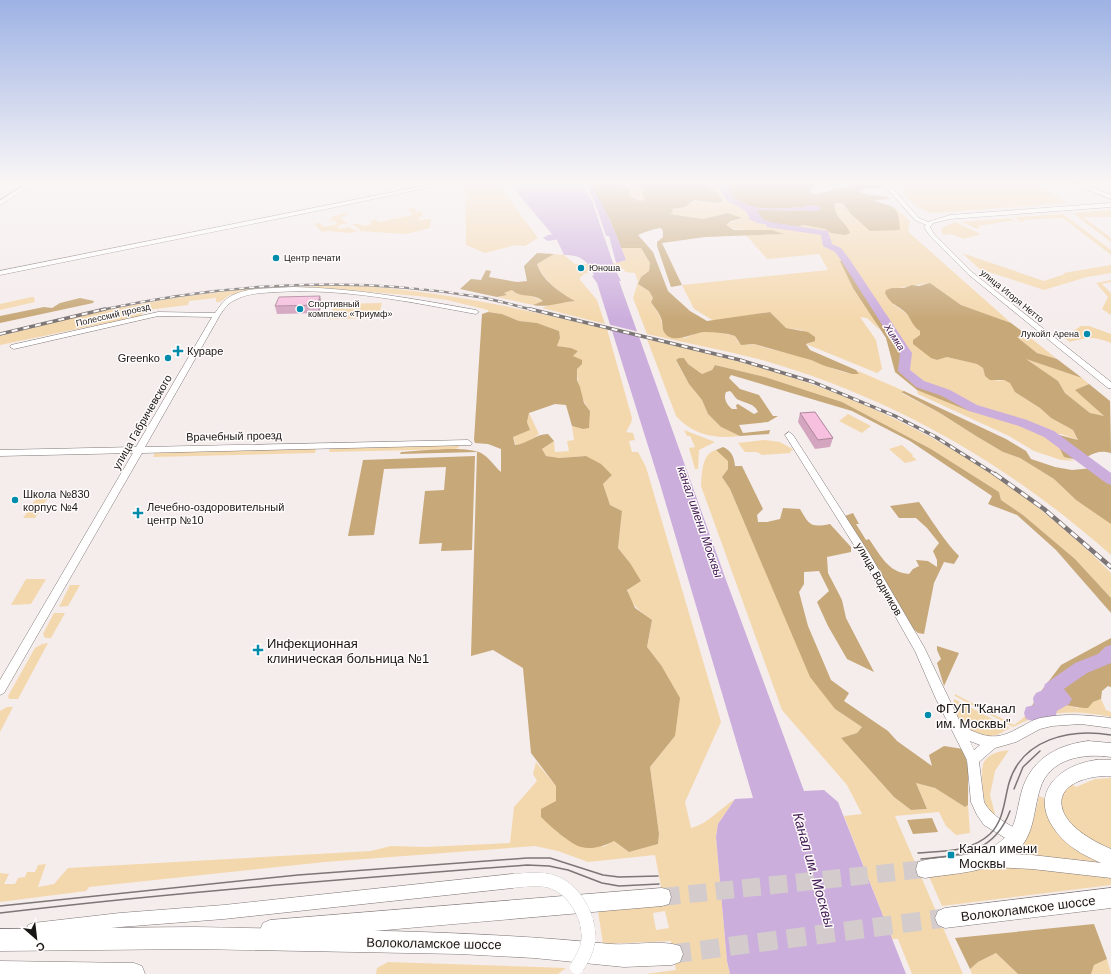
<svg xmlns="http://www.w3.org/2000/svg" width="1111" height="974" font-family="Arial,sans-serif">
	<rect width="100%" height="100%" fill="#f5ecec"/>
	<g fill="#f4d8ad" fill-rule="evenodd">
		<polygon points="465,184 498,184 538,238 525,246 516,245 485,253 466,245"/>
		<polygon points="623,184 636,184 646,190 645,199 640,201 628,195"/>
		<path d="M704,184H716L723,196L730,202L739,206L757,223L789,228L804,225L825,229L831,233L845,223C839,217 833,212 835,203H843L850,213H899L892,205L910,221L908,231L913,236L1011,323L961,305L930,283C922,285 917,284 911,286C903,287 899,289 892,288L894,305C905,311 912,319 919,329C926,341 922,355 937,360L947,357L978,364L983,368L985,376L998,381L1004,380L1011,383L1015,392L1040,408L1051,418L1073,430L1078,440L1061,434H1053L1066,442L1064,457L1075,461L1061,460L1034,451L1009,436L918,394L917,390L977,409L946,393L920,384L904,371L906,353L874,319L880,330L867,318L860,317L876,340L882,369L877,373L806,344L811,343L802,330L786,328L770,312L714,321L694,309L682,285L828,270L819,254L767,259L746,235L783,234C764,228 743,234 725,225L741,218L728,213L703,219L670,214L673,212L672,209L685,207L694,200L718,203L723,201L717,193Z"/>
		<path d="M895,184H1036L1068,203L934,213C916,211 907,197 895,184Z"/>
		<polygon points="415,207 415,211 422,212 423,217 419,217 419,220 431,219 430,228 406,234 360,231 359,229 352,224 359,224 364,226 372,224 370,221 375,219 380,222 412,215 412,213 407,209"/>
		<polygon points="1111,210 1111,217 1083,217 1111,238 1111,242 1073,213"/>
		<polygon points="346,213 348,215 340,218 348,223 337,226 340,229 348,227 358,231 350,233 327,231 322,232 314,224 320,223 324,227 337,224 335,221 322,222 332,220 331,217"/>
		<polygon points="1063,214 1111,250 1111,255 1063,218 1023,220 1024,222 1021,222 1014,217"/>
		<polygon points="1009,218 1017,222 1010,221 978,226 980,228 977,229 962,222"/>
		<polygon points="955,222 981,234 964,239 952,234 943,235 941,230 942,228"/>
		<path d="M621,248H641L650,263L649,271L641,277L638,284L649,291L653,298L651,302L660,316L664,332L685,338C701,329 718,332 735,336L738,342L748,345L754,344C772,351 793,353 811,360C823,364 848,377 859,373L856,370L904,391L901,393L940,413L976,436L1003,452L1020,458L1054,479L1076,500L1107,520L1111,524V555C1008,464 894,398 762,360C724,350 685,343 647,334L633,298L638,282L635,273L625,272L624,269H615L613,264L626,260Z"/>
		<polygon points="962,253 1044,281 1065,274 1063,273 1111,265 1111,273 1087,277 1044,290 980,269 1006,293"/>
		<path d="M554,254L564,255L575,264H589L592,270L587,271L588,273L583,274V276L580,277V280L597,300L605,324L542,308L552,304L574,301C559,292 543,280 537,264Z"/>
		<polygon points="1111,280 1111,282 1102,284 1111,293 1111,315 1102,309 1108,297 1096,283"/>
		<path d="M348,285C438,290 520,308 607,329L632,418L631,423L626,432L633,433L635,440L629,441L632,452H638L646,467L721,722L685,802L691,828C708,824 719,809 735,799L718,824L716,837L727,961L730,974H646L676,970L671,941L603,944L598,911L664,902L655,855L588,862L558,851L535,846L325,862L89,887L86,891L0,902V873L9,874L4,884H15L18,878L25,877L27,872H35L38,865L46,864L38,887L54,884L68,868L371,851L391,846L426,847L510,843L514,807L537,781L533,774L536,762L556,786V801L603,847L614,841L629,852L658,844L659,834L650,767L675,736L661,665L647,647L652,620C625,601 626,595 630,563L618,548L622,511L610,505L603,484L612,475L586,456L558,458L546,456L542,449L554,441L555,452L569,451L567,441L574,440L572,426L583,429L590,411C581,400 577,382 577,369L582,364L573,356L578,351L571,348L557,346L560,338L559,331L537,323L519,321L502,314L488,312V310L447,300L418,296L334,289L230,295L220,302H216V298L189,301L188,305L146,310L140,316L0,345V336L87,314L173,298L251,288ZM665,911L669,928L656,930L653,913Z"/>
		<polygon points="512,290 515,293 529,295 543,301 533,305 497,297 507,295 503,293"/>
		<polygon points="31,297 34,297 35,302 0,310 0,304"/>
		<polygon points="382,303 378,318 329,319 335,304"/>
		<path d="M1081,326H1089L1111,334V343C1094,336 1088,337 1070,342L1060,335L1075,330Z"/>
		<polygon points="1027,335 1057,359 1037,353 1017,337"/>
		<path d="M647,339C701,352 755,364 808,383C922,423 1026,486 1111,573V598L1075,559L1023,515L1001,500L999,492L931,449L842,402L765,377L715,365L712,370L702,374L688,364L684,358H679L676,361L689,384L702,400L708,414L721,427L740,436C714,439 693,435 676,416Z"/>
		<polygon points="1024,358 1082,378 1089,384 1076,390 1105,417 1090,413 1065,393 1058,381"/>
		<polygon points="529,413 539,434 526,443 516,445 513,437 530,430 527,422"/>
		<polygon points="848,414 871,426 862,433 839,421"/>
		<polygon points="684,430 715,442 699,450 698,469 695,469 689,448 695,447 690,436 687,436"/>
		<polygon points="765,440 780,442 794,450 790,451 791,453 762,455 757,452 745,452 738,443"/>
		<polygon points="458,445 460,446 456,449 329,452 330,448"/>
		<polygon points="902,445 913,455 912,456 917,460 905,463 889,449"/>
		<polygon points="316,448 315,453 153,457 155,452"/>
		<path d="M716,450L729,460L728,469L722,477L730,489L780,605L835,709L862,727L857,733L841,738L894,797L911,810L927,809L916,783L935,788L965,807L968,805L970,833L956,835L946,826L939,812L895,816L963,974H912L898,939H892L844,816L862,814L847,785L782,710L701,486C702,473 702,453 716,450Z"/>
		<polygon points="51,493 35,518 23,518 39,494"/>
		<polygon points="26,579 46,579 31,604 11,605"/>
		<polygon points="70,585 80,585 68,606 59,607"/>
		<polygon points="54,613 65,613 51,638 45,638 43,634"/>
		<polygon points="48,643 18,699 9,699 8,696 35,648 42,644"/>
		<path d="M955,694L1014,725L1022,719L1029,711L1056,705H1066L1077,708L1101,699L1106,710L1111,712V717C1077,710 1044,710 1013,727L955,696Z"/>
		<path d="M954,699L1010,728C1004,731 997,736 990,736C971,736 952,718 954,699Z"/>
		<polygon points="7,707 13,707 0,732 0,711"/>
		<path d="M1009,750L995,771L990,795L995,814L993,816C991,813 987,809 986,806C983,799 980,768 984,762C989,753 1001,751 1009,750Z"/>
		<path d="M1111,778V854C1092,843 1056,826 1062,799C1063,793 1067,787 1072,784L1076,787L1095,779Z"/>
		<path d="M1039,796L1044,798L1047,812L1109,864L1007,857C1031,838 1033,824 1039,796Z"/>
		<polygon points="1008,865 1111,874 1111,885 942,906 927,872"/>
		<polygon points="996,953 1018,974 972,974 970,969 978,962"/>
		<polygon points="1107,959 1111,974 1091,974 1094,965"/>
		<polygon points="388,962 566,968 558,974 376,974 377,968"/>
	</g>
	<g fill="#c7a878" fill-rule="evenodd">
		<path d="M590,184H623L631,190L628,195L640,201L645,199L642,194L645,190L636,184H704L717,193L723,201L718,203L694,200L685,207L672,209L673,212L670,214L703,219L728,213L742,218L731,221L726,225L734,230H772L784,234L705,237L662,243L682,285L671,287L657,246V242L663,237V231L661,228C653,229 645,232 638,235L653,252L668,291L690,311L707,321L770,312L786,328L808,332L815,337V341L806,344L810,350L856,370L859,374H852L825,366L811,360L754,344L741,345L735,336C726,333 715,332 705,332C694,332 672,346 664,332C662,329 663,322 661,318C659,312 654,307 651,302L653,298L649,291L638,284L641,277L649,271L650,263L641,248H621L610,220Z"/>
		<path d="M725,184H816L809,193L817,194L857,184H879L882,188L860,189V192C870,197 881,194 891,199L874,200C895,210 898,201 900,230L870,231L850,213L843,203H835C832,216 846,221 850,233L845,235L831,233L825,229L804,225L789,228L763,220L755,210L818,211L810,205L804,207C779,208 750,214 731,195L732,194L729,188Z"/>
		<path d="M537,253L554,254L537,264C542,280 560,293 575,301C561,302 547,308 533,305L543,301C534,293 519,298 512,290L504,293L507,295L497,297L460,289L471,279L481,280L486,270L491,271L489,277L517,282L527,281L524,266Z"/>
		<polygon points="845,259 906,353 905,371 920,384 946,393 979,410 969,411 917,390 895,372 886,338 853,288 840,261"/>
		<path d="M930,283L961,305L1011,323L1027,335L1017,337L1037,353L1057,359L1082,378L1026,359L1058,381L1065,393L1090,413L1104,416L1075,390L1089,384L1110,401L1111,453C1089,447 1090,465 1064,457L1060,449L1066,442L1052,433L1078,440L1073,430L1051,418L1040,408L1015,392L1010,383L1004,380H990L985,376L983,368L977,364L947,357L937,360L931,358L913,344V340L920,335V331C911,325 911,317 905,312C896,304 891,305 885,293L886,290L892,288H904L912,285L919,286Z"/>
		<polygon points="80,298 94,301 93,303 0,323 0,316 44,307 52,308 60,303"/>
		<path d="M488,312L502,314L519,321L537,323L559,331L560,338L557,346L571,348L578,351L573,356L582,360V364L577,369V380L580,387L584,403L590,411L589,428L583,429L572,426L566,405L555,404L529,413L527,422L530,430L513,437L515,445C528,444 535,434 548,434L554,441L542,449L546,456L559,458L586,456L601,464L612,475L603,484L610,505L622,511L618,548L630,563L641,581L627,590L635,608L652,620L647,647L661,665L680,698L675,736L650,767L659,834L658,844L629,852L614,841C604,846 592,850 581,847C570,844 549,825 541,817V809L556,801V786L531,753L523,668L493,650L471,656L477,452L400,454L401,452C419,451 466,445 481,453C490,458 494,466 501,472V449L488,444L475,443L474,440L482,314Z"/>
		<path d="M679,358H684L688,364L702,374L712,370L715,365L765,377L842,402L931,449L999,492L1001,500L1023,515L1075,559L1111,598V613L1056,550L1017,515L988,504L992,496L910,441L852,411L731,375L729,378L740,389L759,395L773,416H778L768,422L739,425L743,433L770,430L769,434L740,436L721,427L708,414L702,400L689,384L676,360ZM730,391C734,394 735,399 739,400C747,404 754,403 758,412L754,414L738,404L736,405L737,409H732C727,405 723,398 726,392Z"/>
		<polygon points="904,391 1006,439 1026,451 1031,459 1055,467 1072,470 1093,468 1103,470 1111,478 1111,524 1076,500 1054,479 1020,458 1003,452 976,436 940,413 901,392"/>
		<path d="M723,447C732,451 734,457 735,466H742L763,509L757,515L758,522H767L780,519L783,508L800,509C809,525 811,528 830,524L851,547V552L827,557L828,573L842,600L846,618L874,672L847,659L828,626L817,602L829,591L819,571L804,572V584L799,592L808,626L831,680L849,693L844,701L888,731L897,741L932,766L929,755L944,746L963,749L968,766V805L965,807L935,788L916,783L927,809L911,810L894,797L841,738L857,733L862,727L835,709L810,677L730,489L722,477L728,469V461L716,450Z"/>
		<polygon points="475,456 472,550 441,551 442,543 419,544 425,491 444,490 446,467 384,469 374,535 348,536 363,460"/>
		<path d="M919,502C932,520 943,540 959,556L954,564L944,562L934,583L924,634L918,633L909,625L845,516L853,513L859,524H856L866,540L869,539C880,555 889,573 909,574L913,569L919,566L916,560L928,561L937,567V560L933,551L939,543L927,528L916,518H899L890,506Z"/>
		<path d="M1111,638V687L1108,686L1102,691L1101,699L1093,702L1088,708C1079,708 1073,706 1065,705C1053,704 1040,708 1029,711L1039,694L1061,665Z"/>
		<polygon points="937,646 959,653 944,686 937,663 941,659 937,650"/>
		<polygon points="932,818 938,832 913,834 907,820"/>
		<polygon points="1094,924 1107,959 1094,965 1091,974 1018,974 996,953 978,962 970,969 955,938"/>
	</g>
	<g fill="#ccaedd">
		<path d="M510,184H582C598,204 608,247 616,271L621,281H619L726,580L804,791L824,790L838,802L906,974H730L727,961L716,837L718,824L735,799L753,798L660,484L597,283L592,276L594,275C588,260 580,255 564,255L557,240Z"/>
		<path d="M585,184H590C606,208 616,234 626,260L616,263L610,245L609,236H606L594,201Z"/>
		<path d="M716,184C725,184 728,186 732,194L731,195C749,213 779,209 803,207C810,206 814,203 821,208L818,211L756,210L764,220L789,228L757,223L749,219C749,209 735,206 728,201C722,197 721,189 716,184Z"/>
	</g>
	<g fill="#f5ecec">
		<polygon points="582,184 587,187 594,201 606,236 609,236 616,263 613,263 592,201"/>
		<polygon points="607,324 639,332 641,337 609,329"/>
	</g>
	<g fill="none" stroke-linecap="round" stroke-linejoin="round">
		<g fill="#ccaedd" fill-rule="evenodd">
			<polygon points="770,222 828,231 832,244 841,248 848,257 912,353 910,370 924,381 950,390 977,405 1027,420 1054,431 1111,473 1111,485 1106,483 1044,437 1019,426 969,411 942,396 916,387 898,371 900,353 841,260 835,252 823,246 821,235 767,227 766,225"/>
			<polygon points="573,231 576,232 576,236 548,241 543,238 548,235"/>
			<polygon points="1111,645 1111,663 1087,673 1064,689 1072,699 1069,704 1057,711 1055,718 1033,721 1026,719 1024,713 1026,707 1034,705 1033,698 1036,693 1043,690 1045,684 1075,663 1098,654 1105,647"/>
		</g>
		<polyline stroke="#d4cccc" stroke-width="18" stroke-dasharray="18 9" stroke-linecap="butt" points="662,897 925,869"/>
		<polyline stroke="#d4cccc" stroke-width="19" stroke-dasharray="19 10" stroke-linecap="butt" points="672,954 945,918"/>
		<g stroke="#807878" stroke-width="1">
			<g id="minor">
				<polygon points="433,184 444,184 331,208 0,275 0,271"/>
				<polygon points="883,184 889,184 919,218 928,222 950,215 1111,203 1111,207 950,219 933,223 930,227 934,234 973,273 1111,382 1111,388 1108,388 969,275 930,236 924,227 926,225 915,220"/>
				<polygon points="1074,184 1082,184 1111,195 1111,199"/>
				<path d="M293,287C355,288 415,299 476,310L479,312L476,314C410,302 344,288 277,292C263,293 247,293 235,300C228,303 224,309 220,315L145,447L468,440L472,443L471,445L142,453L4,693L0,695V680L133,453L0,456V450L136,447L212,317L158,316L14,349L10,347L11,345L158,312L215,313C219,308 222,302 228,298C245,286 273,289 293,287Z"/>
				<path d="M789,432L793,435L869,553L924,647L962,726C984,737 995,741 1017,729C1025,725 1032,720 1040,718C1064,713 1087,715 1111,718V728L1081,724L1052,726L1040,729L1016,742L995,748L979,762L984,802C992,817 1008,824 1022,832L1024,837L1022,842L1017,844L1012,842L984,825L977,815L971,802L967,760L936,699L915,651L862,558L785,435ZM970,741L980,745L974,750Z"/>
				<polygon points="993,853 1032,855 1111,864 1111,878 1032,869 993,867 988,865 986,860 988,855"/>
				<polygon points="513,874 518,876 520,881 518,886 513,888 224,919 120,927 33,937 28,935 26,930 28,925 33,923 120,913 224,905"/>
			</g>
		</g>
		<g stroke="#807878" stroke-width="1">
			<g id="secondary">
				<polygon points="26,184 34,184 0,205 0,200"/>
				<path d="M1088,741L1111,743V757C1084,753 1049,758 1040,789C1033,811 1035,836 1015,853C990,873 955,873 925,878L918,876L916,869L918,862L925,860C947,856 974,857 994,846C1017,832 1015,817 1021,794C1029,761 1055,745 1088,741Z"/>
				<path d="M1096,760H1111V776C1091,775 1053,783 1063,811C1070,829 1095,842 1111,849V867C1091,859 1068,849 1055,830C1028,793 1059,765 1096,760Z"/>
				<polygon points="662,888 669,890 671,897 669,904 662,906 270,940 263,937 260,930 263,923 270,920"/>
			</g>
		</g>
		<g stroke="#807878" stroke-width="1">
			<g id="primary">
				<polygon points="1111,888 1111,908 945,928 938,925 935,918 938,911 945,908"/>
				<path d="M195,927C334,930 472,930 611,944C631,946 661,939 680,946L683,954L680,962L672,965L624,967L534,958L459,954L195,949L0,951V929Z"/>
				<polygon points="0,961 134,963 142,966 145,974 0,974"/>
			</g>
		</g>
		<use href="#minor" fill="#fff" fill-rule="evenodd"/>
		<use href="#secondary" fill="#fff" fill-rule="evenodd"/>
		<use href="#primary" fill="#fff" fill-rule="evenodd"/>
		<polyline stroke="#7c7676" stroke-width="1" points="0,200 24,184"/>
		<g stroke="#7c7676" stroke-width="1.5">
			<polyline points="1014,789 1023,767 1040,751"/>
			<path d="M918,853C943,851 971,852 990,834C1004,820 1004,801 1009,783C1022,739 1070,728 1111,735"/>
			<path d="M921,859C961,855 994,854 1010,811"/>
			<polyline points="0,906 298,875 527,858 550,858 603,875 619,877 658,876"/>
			<path d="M0,913C175,892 351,879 527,865L549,866L568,870L602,883L619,886L659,884"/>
		</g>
		<g stroke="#7c7676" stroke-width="2.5">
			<path id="rail-far2" d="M101,310C226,283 352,275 479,297C497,300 516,306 534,310"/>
		</g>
		<g stroke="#7c7676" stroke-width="3.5">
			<g id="rail-far1">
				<polyline points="530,309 740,360 813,382 895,416 934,436 996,475"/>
				<polyline points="0,334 105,309"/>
			</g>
		</g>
		<g stroke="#7c7676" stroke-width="4.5">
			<polyline id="rail" points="995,474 1044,509 1111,567"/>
		</g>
		<use href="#rail-far2" stroke="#fffbfb" stroke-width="1.5" stroke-dasharray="5" stroke-linecap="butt"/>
		<use href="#rail-far1" stroke="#fffbfb" stroke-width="2" stroke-dasharray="6" stroke-linecap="butt"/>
		<use href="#rail" stroke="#fffbfb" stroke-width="3" stroke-dasharray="8" stroke-linecap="butt"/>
		<g stroke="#807878" stroke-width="14" stroke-linecap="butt">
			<path id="minor-bridge" d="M513,881C525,880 538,878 550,881C574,888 591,917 588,942C587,951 582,959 577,967"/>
		</g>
		<use href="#minor-bridge" stroke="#fff" stroke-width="14"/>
	</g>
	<g fill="#d4a5bf">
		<polygon points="322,304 319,313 277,314 275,306"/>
		<polygon points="800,413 833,438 830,447 815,449 798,422"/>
	</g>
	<polygon fill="#ad869b" points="320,296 322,304 319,313 317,305"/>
	<g fill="#f7c0de" stroke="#ad869b">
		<polygon points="320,296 317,305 275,306 279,297"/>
		<polygon points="815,412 833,438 818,440 800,413"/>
	</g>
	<linearGradient id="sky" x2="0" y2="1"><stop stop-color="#9db2e4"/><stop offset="0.57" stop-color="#faf6f6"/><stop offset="1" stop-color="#faf6f6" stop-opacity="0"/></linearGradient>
	<rect width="1111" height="320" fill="url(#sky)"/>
	<g fill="#008caa" stroke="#fffbfb" stroke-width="1.5">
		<circle cx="276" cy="258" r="4"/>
		<circle cx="581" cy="268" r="4"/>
		<circle cx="300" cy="309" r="4"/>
		<circle cx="1087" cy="334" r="4"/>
		<path d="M176 345h4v4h4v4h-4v4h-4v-4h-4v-4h4z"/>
		<circle cx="168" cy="358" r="4"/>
		<circle cx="15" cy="500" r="4"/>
		<path d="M136 507h4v4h4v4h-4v4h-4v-4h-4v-4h4z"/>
		<path d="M256 644h4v4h4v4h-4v4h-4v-4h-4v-4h4z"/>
		<circle cx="928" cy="715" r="4"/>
		<rect x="947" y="851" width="8" height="8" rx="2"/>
	</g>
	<g text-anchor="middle" stroke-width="3" stroke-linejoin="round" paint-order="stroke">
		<g font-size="9" fill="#191616" stroke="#fffbfb" text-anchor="start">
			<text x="284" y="261">Центр печати</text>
			<text x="589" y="271">Юноша</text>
			<text x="308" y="307">Спортивный<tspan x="308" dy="10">комплекс «Триумф»</tspan></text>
			<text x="1079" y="337" text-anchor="end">Лукойл Арена</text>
		</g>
		<g font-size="9" fill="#191616" stroke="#fffbfb">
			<text transform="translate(1012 296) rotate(39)" y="3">улица Игоря Нетто</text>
			<text transform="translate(113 315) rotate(-13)" y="3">Полесский проезд</text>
		</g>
		<g font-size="10" font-style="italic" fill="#401952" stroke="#fffbfb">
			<text transform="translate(895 337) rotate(57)" y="4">Химка</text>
		</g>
		<g font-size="11" fill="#191616" stroke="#fffbfb" text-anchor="start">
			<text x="187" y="355">Кураре</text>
			<text x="160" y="362" text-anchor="end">Greenko</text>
			<text x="23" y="498">Школа №830<tspan x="23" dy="13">корпус №4</tspan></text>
			<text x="147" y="511">Лечебно-оздоровительный<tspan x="147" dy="13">центр №10</tspan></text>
		</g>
		<g font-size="11" fill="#191616" stroke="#fffbfb">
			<text transform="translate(142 422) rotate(-60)" y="4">улица Габричевского</text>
			<text transform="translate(234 436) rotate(-1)" y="4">Врачебный проезд</text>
			<text transform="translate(879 579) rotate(60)" y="4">улица Водников</text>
		</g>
		<g font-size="12" font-style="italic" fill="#401952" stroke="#fffbfb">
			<text transform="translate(700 522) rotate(71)" y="4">канал имени Москвы</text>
		</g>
		<g font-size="13" fill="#191616" stroke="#fffbfb" text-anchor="start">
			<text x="267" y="648">Инфекционная<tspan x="267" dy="15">клиническая больница №1</tspan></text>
			<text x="936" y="713">ФГУП "Канал<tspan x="936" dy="15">им. Москвы"</tspan></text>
			<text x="959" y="853">Канал имени<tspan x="959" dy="15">Москвы</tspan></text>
		</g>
		<g font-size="13" fill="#191616" stroke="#fffbfb">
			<text transform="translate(1028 908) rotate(-7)" y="5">Волоколамское шоссе</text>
			<text transform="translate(434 943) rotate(1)" y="5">Волоколамское шоссе</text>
		</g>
		<g font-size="14" font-style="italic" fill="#401952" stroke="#fffbfb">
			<text transform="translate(814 870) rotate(74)" y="5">Канал им. Москвы</text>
		</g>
	</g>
	<g transform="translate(36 938) rotate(152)" stroke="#fffbfb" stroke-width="3" paint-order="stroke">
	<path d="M0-3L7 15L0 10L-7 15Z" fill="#191616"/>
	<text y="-6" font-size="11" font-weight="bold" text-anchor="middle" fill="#191616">С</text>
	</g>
</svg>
